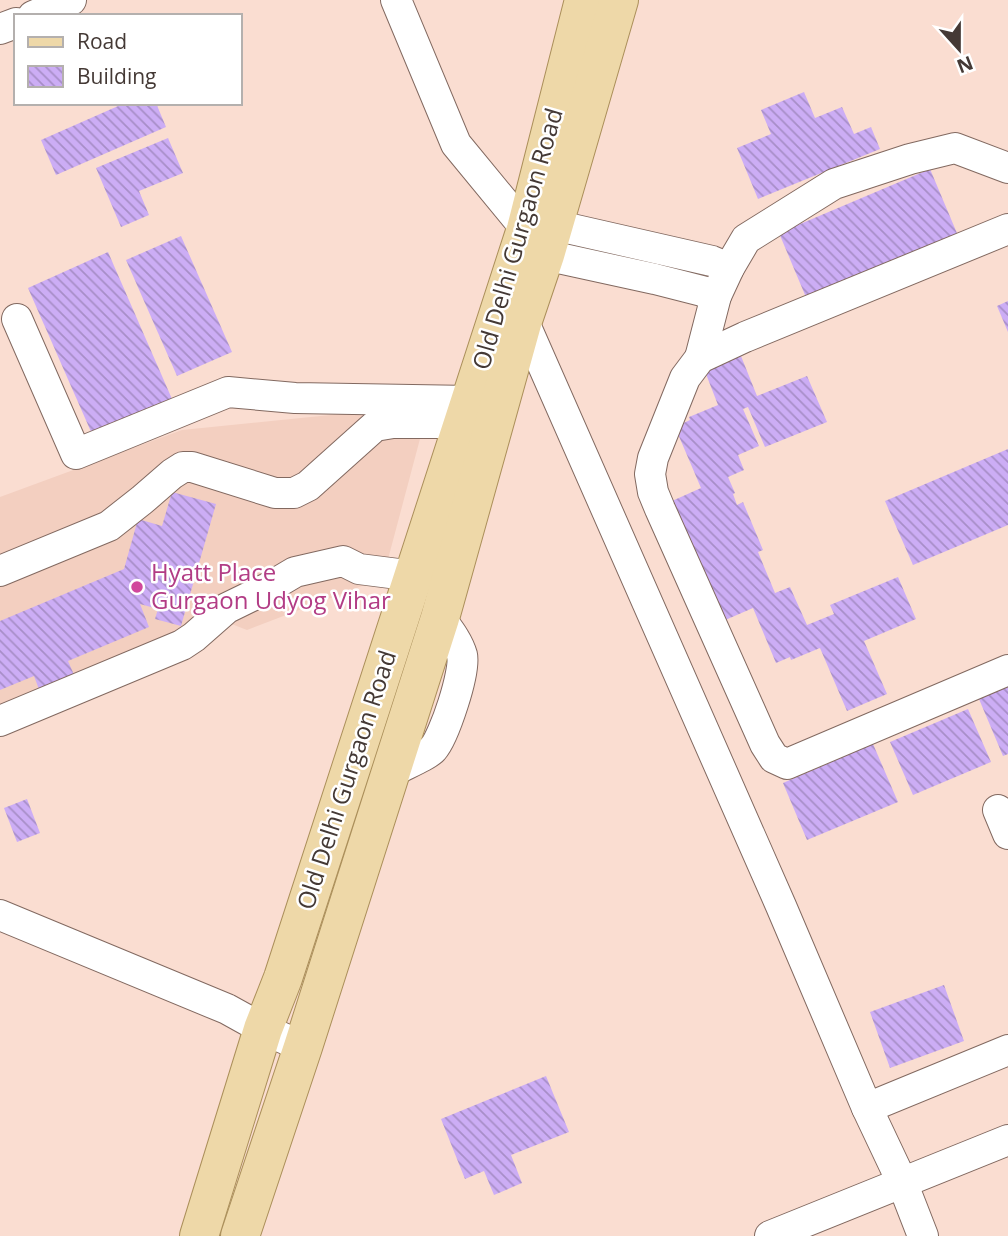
<svg xmlns="http://www.w3.org/2000/svg" width="1008" height="1236" font-family="'Open Sans',sans-serif">
	<defs>
		<pattern id="building-back-hatch" width="6" height="6" patternUnits="userSpaceOnUse" patternTransform="scale(1.75)"><rect width="6" height="6" fill="#ccadf5"/><path d="M-1 5l2 2M0 0l6 6M5-1l2 2" fill="none" stroke="#a78ec7"/></pattern>
	</defs>
	<rect width="100%" height="100%" fill="#faddd1"/>
	<polygon fill="#f3cfc0" points="429,405 383,578 247,630 229,623 0,723 0,497 182,430"/>
	<g fill="url(#building-back-hatch)">
		<polygon points="804,92 815,118 842,107 854,134 871,127 880,149 758,199 737,148 771,134 761,110"/>
		<polygon points="125,103 156,103 166,127 56,175 41,140"/>
		<polygon points="168,138 183,173 139,191 149,215 121,227 96,168"/>
		<polygon points="930,169 959,238 808,302 779,233"/>
		<polygon points="181,236 232,352 177,376 126,260"/>
		<polygon points="108,252 172,399 92,434 28,288"/>
		<polygon points="1008,301 1008,332 997,306"/>
		<polygon points="737,346 757,396 807,376 827,422 765,447 748,407 743,409 759,446 738,455 744,470 728,477 735,493 733,494 737,505 743,502 763,550 758,552 775,593 790,587 807,625 834,614 830,605 898,577 916,619 864,641 887,694 847,711 820,648 791,660 790,657 776,663 753,608 723,621 672,501 701,488 675,427 690,420 689,417 718,405 701,361"/>
		<polygon points="1008,449 1008,525 913,565 885,501"/>
		<polygon points="172,492 216,504 181,626 155,619 158,609 140,604 149,627 68,661 75,677 40,692 34,676 0,690 0,621 124,569 138,519 162,526"/>
		<polygon points="1008,686 1008,754 1003,756 979,699"/>
		<polygon points="968,709 991,762 913,795 890,742"/>
		<polygon points="873,744 898,802 807,840 783,783"/>
		<polygon points="27,799 40,833 17,842 4,808"/>
		<polygon points="944,985 964,1041 890,1068 870,1012"/>
		<polygon points="546,1076 569,1132 511,1155 522,1183 494,1195 484,1171 465,1179 441,1119"/>
	</g>
	<g fill="none" stroke-linecap="round" stroke-linejoin="round">
		<g stroke="#826960" stroke-width="32">
			<g id="minor">
				<polyline points="396,0 456,144 526,229"/>
				<polyline points="33,16 71,0"/>
				<polyline points="0,29 16,23"/>
				<polyline points="554,225 712,261 729,268"/>
				<polyline points="1008,229 745,337 700,358 685,378 653,458 650,474 653,492 660,509 765,744 774,758 787,764 1008,670"/>
				<polyline points="545,255 655,279 702,291 716,296"/>
				<polyline points="17,319 76,454 228,392 295,398 471,401"/>
				<polyline points="523,320 781,906 867,1108 902,1182 923,1236"/>
				<polyline points="700,358 716,296 729,268 746,239 834,184 910,159 955,148 1008,168"/>
				<polyline points="0,571 109,526 142,500 172,474 183,467 192,467 275,493 294,493 308,486 375,426 393,423 463,423"/>
				<polyline points="0,721 182,645 194,637 227,608 268,588 295,572 343,561 359,569 414,576"/>
				<path d="M390,773C399,767 427,756 433,749C444,737 466,671 462,655C458,641 448,629 440,618"/>
				<polyline points="998,810 1008,834"/>
				<polyline points="0,915 227,1009 263,1029 303,1047"/>
				<polyline points="867,1108 1008,1050"/>
				<polyline points="770,1236 1008,1140"/>
			</g>
		</g>
		<g stroke="#ab8f5a" stroke-width="40">
			<g id="major">
				<polyline points="199,1236 263,1029 283,978 526,229 584,0"/>
				<polyline points="240,1236 303,1047 440,618 523,320 545,255 619,0"/>
			</g>
		</g>
		<use href="#minor" stroke="#fff" stroke-width="30"/>
		<use href="#major" stroke="#eed8a8" stroke-width="38"/>
	</g>
	<circle fill="#d1479c" stroke="#fff" stroke-width="2.5" cx="137" cy="587" r="7"/>
	<g text-anchor="middle" stroke-width="5" stroke-linejoin="round" paint-order="stroke">
		<g font-size="24" fill="#443935" stroke="#fff">
			<text transform="translate(518 239) rotate(-74)" y="8">Old Delhi Gurgaon Road</text>
			<text transform="translate(347 780) rotate(-72)" y="8">Old Delhi Gurgaon Road</text>
		</g>
		<g font-size="24" fill="#b23c85" stroke="#fff" text-anchor="start">
			<text x="151" y="581">Hyatt Place<tspan x="151" dy="28">Gurgaon Udyog Vihar</tspan></text>
		</g>
	</g>
	<rect x="14" y="14" width="228" height="91" fill="#ffffff" stroke="#b4b0ae" stroke-width="2"/>
	<rect x="28" y="37" width="35" height="10" fill="#eed8a8" stroke="#b4b0ae" stroke-width="2"/>
	<text x="77" y="49" font-size="21" fill="#443935">Road</text>
	<rect x="28" y="66" width="35" height="21" fill="url(#building-back-hatch)" stroke="#b4b0ae" stroke-width="2"/>
	<text x="77" y="84" font-size="21" fill="#443935">Building</text>
	<g transform="translate(959 49) rotate(159)" stroke="#ffffff" stroke-width="5" paint-order="stroke">
	<path d="M0-5L12 26L0 18L-12 26Z" fill="#443935"/>
	<text y="-10" font-size="19" font-weight="bold" text-anchor="middle" fill="#443935">N</text>
	</g>
</svg>
